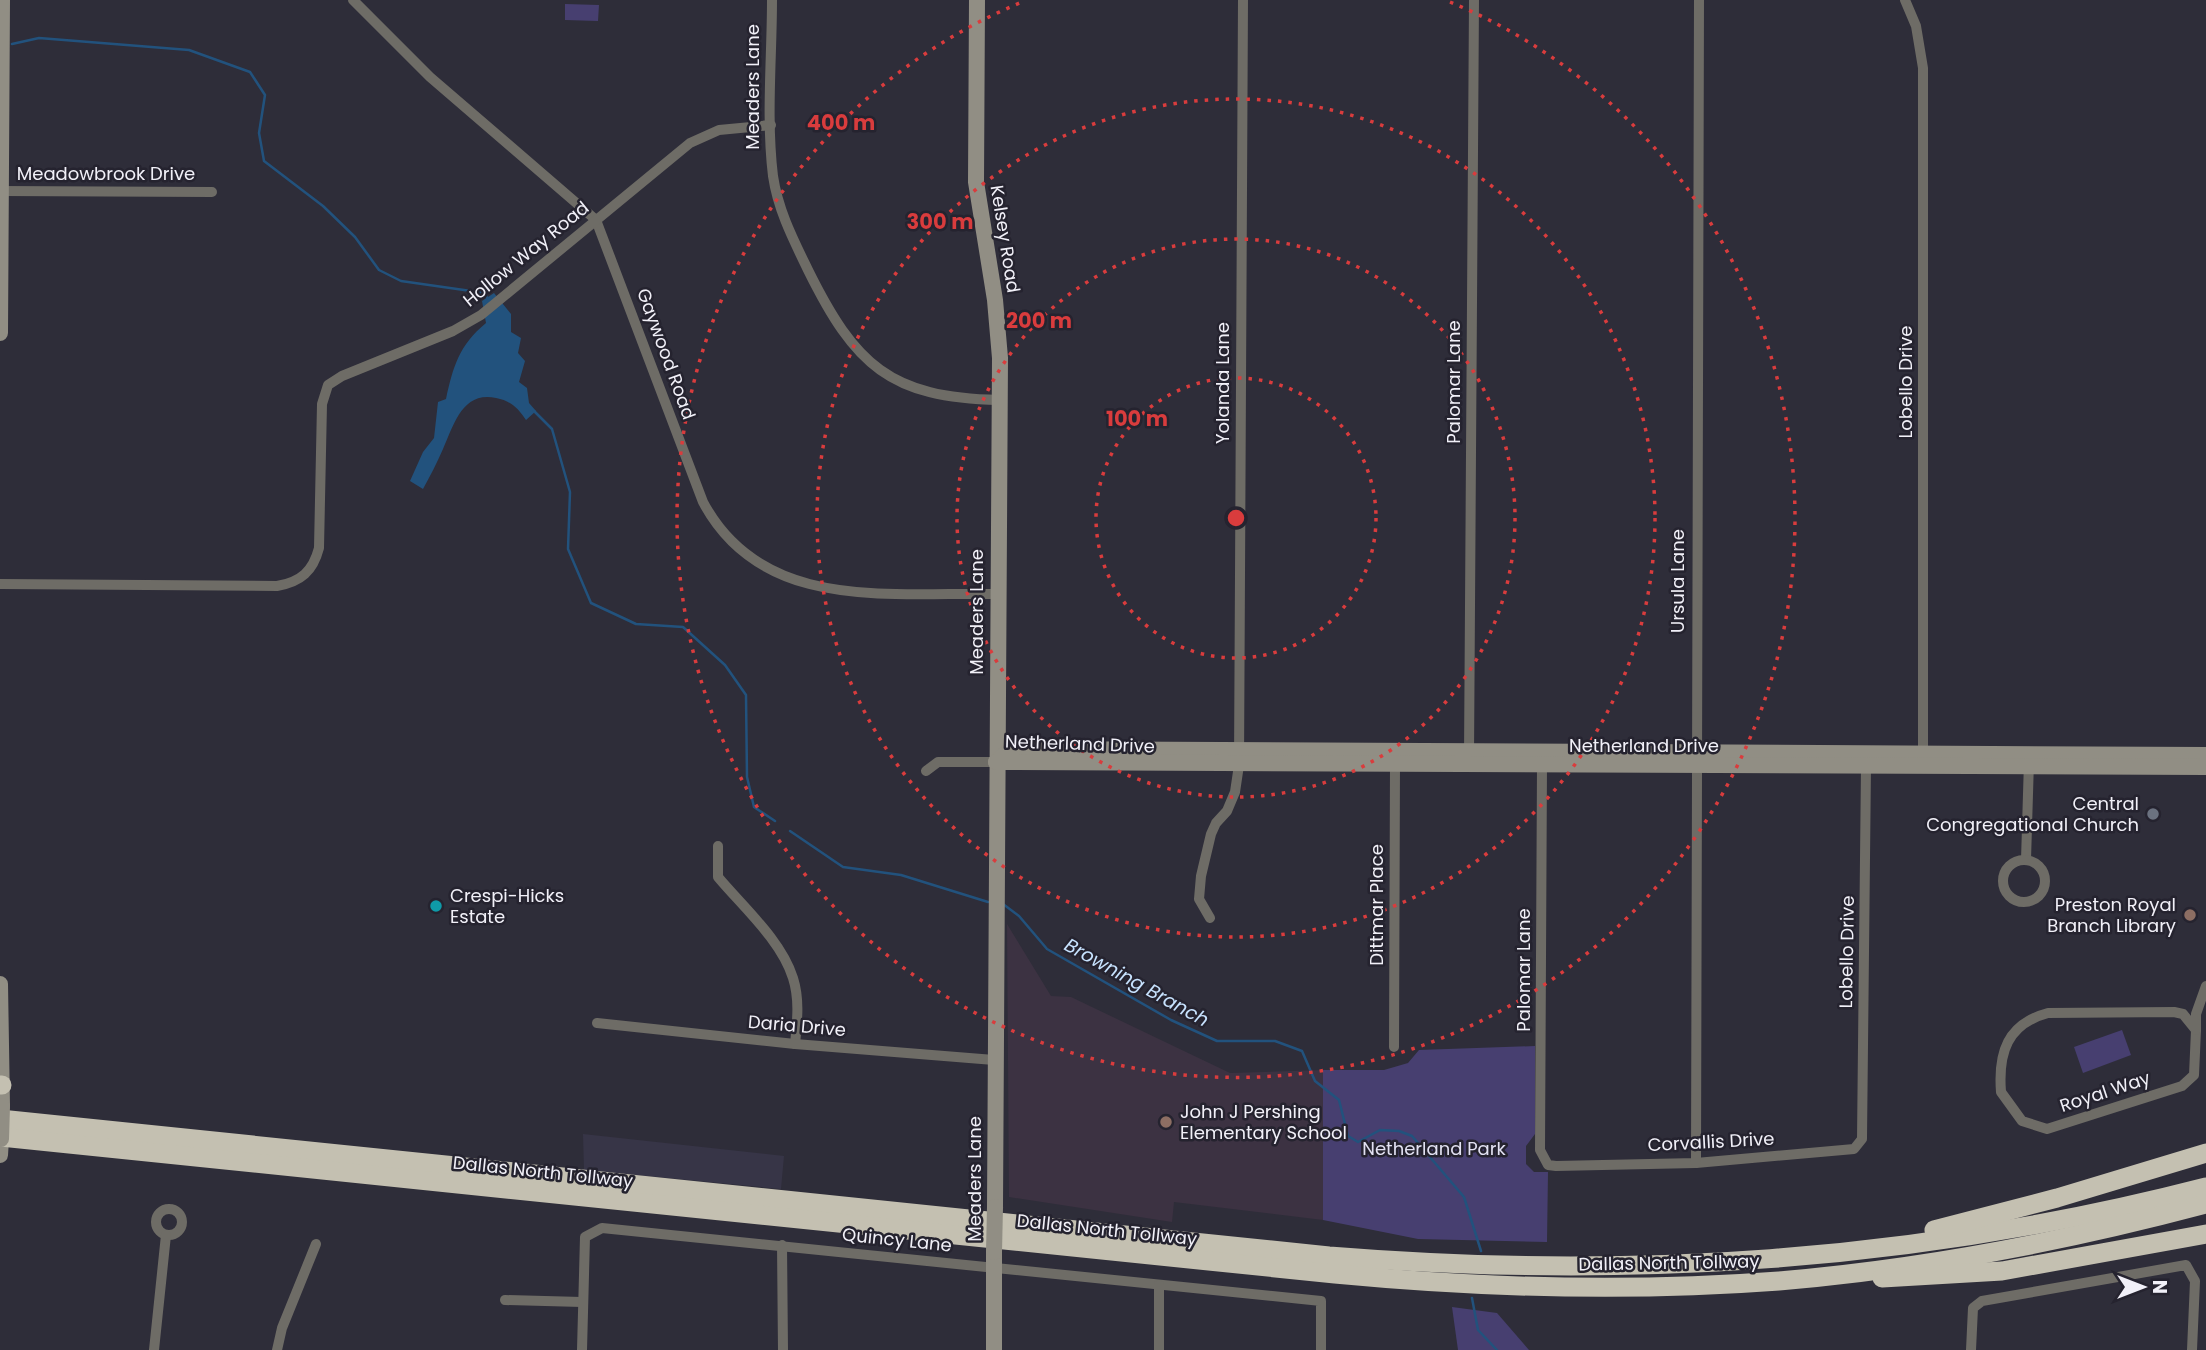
<svg xmlns="http://www.w3.org/2000/svg" width="2206" height="1350" font-family="Poppins,sans-serif">
	<rect width="100%" height="100%" fill="#2e2d39"/>
	<polygon fill="#373547" points="583,1134 784,1156 781,1189 584,1170"/>
	<polygon fill="#3c3242" points="1007,924 1051,996 1071,997 1230,1073 1323,1070 1323,1220 1174,1202 1172,1222 1009,1197"/>
	<g fill="#473f70">
		<polygon points="565,4 599,5 598,21 565,20"/>
		<polygon points="2122,1030 2131,1055 2083,1073 2074,1047"/>
		<polygon points="1535,1046 1535,1134 1526,1146 1526,1164 1534,1172 1548,1172 1547,1242 1418,1239 1323,1220 1323,1070 1384,1070 1408,1063 1419,1050"/>
		<polygon points="1452,1307 1497,1313 1529,1350 1458,1350"/>
	</g>
	<path fill="#22527d" d="M494,293L511,314V332L521,338L518,353L525,361L519,382L527,388L529,403L536,411L526,420C518,408 511,401 496,398C462,391 454,425 443,449C437,463 430,476 423,489L410,481L423,452L434,438L438,402L446,399C453,367 459,345 486,323L482,301Z"/>
	<g fill="none" stroke-linecap="round" stroke-linejoin="round">
		<g stroke="#22527d" stroke-width="2.5">
			<polyline points="12,44 39,38 189,50 250,72 265,95 259,133 264,161 323,206 355,237 379,270 401,281 485,293 487,298"/>
			<polyline points="534,411 552,429 570,492 568,549 591,603 636,624 683,627 725,665 746,695 747,777 754,807 775,821"/>
			<polyline points="790,831 843,867 901,875 988,902"/>
			<polyline points="1003,904 1019,916 1047,949 1171,1020 1217,1041 1275,1041 1302,1051 1315,1081 1339,1100 1348,1136 1358,1142 1380,1130 1399,1131 1412,1136 1464,1197 1481,1251"/>
			<polyline points="1472,1298 1478,1330 1497,1350"/>
		</g>
		<g stroke="#6e6c66" stroke-width="10">
			<path d="M353,0L430,77L596,220L703,502C762,613 891,592 997,594"/>
			<path d="M772,0C772,57 766,118 773,176C778,210 793,239 808,270C855,365 890,398 999,400"/>
			<polyline points="1905,0 1916,26 1923,68 1923,757"/>
			<polyline points="0,191 212,192"/>
			<path d="M0,584L277,586C301,582 313,571 319,548L322,404L328,385L342,376L453,331L481,315L690,143L719,130L771,125"/>
			<polyline points="1469,757 1474,0"/>
			<polyline points="1542,765 1540,1150 1548,1165 1556,1166 1696,1163 1854,1149 1862,1139 1866,765"/>
			<polyline points="926,771 938,762 996,762"/>
			<path d="M718,846V877C743,907 781,940 793,978C800,1000 797,1023 795,1044"/>
			<polyline points="2026,860 2029,761"/>
			<circle cx="2024" cy="881" r="21"/>
			<polyline points="1210,918 1199,899 1201,876 1211,834 1216,823 1227,811 1235,792 1239,765 1243,0"/>
			<path d="M2174,1012L2183,1014L2196,1030L2194,1075L2182,1086L2047,1129L2022,1121L2001,1092C1998,1053 2007,1024 2048,1013Z"/>
			<polyline points="597,1023 795,1044 994,1060"/>
			<polyline points="2196,1030 2196,1014 2206,986"/>
			<polyline points="1394,1047 1395,764"/>
			<polyline points="1696,1163 1699,0"/>
			<circle cx="169" cy="1222" r="13"/>
			<polyline points="782,1245 783,1350"/>
			<polyline points="505,1300 582,1302"/>
			<polyline points="154,1350 166,1235"/>
			<polyline points="277,1350 282,1328 316,1244"/>
			<polyline points="582,1350 585,1237 602,1228 1321,1301 1321,1350"/>
			<polyline points="1159,1350 1159,1285"/>
			<polyline points="1971,1350 1973,1308 1982,1301 2186,1265 2195,1281 2192,1350"/>
		</g>
		<g stroke="#918e84" stroke-width="16">
			<polyline points="977,0 976,182 995,300 1000,358 995,1207"/>
			<polyline points="0,333 2,0"/>
			<polyline points="996,762 1011,749 2206,755"/>
			<polyline points="996,762 2206,767"/>
			<polyline points="0,984 2,1106"/>
			<polyline points="0,1155 1,1139"/>
			<polyline points="994,1350 994,1252"/>
		</g>
		<g stroke="#c4c0b1" stroke-width="19">
			<polyline points="0,1085 2,1085"/>
			<path d="M0,1119L1329,1256C1627,1280 1916,1262 2206,1187"/>
			<path d="M0,1137L1335,1274C1482,1288 1632,1292 1779,1281C1922,1269 2067,1241 2206,1204"/>
			<polyline points="1934,1230 2057,1198 2206,1153"/>
			<polyline points="1882,1278 2002,1271 2206,1234"/>
		</g>
		<g stroke="#918e84" stroke-width="16">
			<polyline points="1,1139 2,1106"/>
			<polyline points="994,1252 995,1207"/>
		</g>
	</g>
	<g fill="none" stroke="#d93c3d" stroke-width="3.5" stroke-dasharray="3.5 7">
		<circle cx="1236" cy="518" r="140"/>
		<circle cx="1236" cy="518" r="279"/>
		<circle cx="1236" cy="518" r="419"/>
		<path d="M1450 2A559 559 0 1 1 1022 2"/>
	</g>
	<circle fill="#6b7280" stroke="#25232f" stroke-width="2.5" cx="2153" cy="814" r="7"/>
	<circle fill="#0f9aa8" stroke="#25232f" stroke-width="2.5" cx="436" cy="906" r="7"/>
	<g fill="#8d6e63" stroke="#25232f" stroke-width="2.5">
		<circle cx="2190" cy="915" r="7"/>
		<circle cx="1166" cy="1122" r="7"/>
	</g>
	<g text-anchor="middle" stroke-width="5" stroke-linejoin="round" paint-order="stroke">
		<g font-size="18" fill="#f1f0f8" stroke="#25232f">
			<text transform="translate(753 87) rotate(-90)" y="6">Meaders Lane</text>
			<text x="106" y="180">Meadowbrook Drive</text>
			<text transform="translate(1005 239) rotate(81)" y="6">Kelsey Road</text>
			<text transform="translate(526 254) rotate(-39)" y="6">Hollow Way Road</text>
			<text transform="translate(666 354) rotate(70)" y="6">Gaywood Road</text>
			<text transform="translate(1454 382) rotate(-90)" y="6">Palomar Lane</text>
			<text transform="translate(1906 382) rotate(-90)" y="6">Lobello Drive</text>
			<text transform="translate(1223 383) rotate(-90)" y="6">Yolanda Lane</text>
			<text transform="translate(1678 581) rotate(-90)" y="6">Ursula Lane</text>
			<text transform="translate(977 612) rotate(-90)" y="6">Meaders Lane</text>
			<text transform="translate(1080 744) rotate(2)" y="6">Netherland Drive</text>
			<text x="1644" y="752">Netherland Drive</text>
			<text transform="translate(1377 905) rotate(-90)" y="6">Dittmar Place</text>
			<text transform="translate(1847 952) rotate(-89)" y="6">Lobello Drive</text>
			<text transform="translate(1524 970) rotate(-90)" y="6">Palomar Lane</text>
			<text transform="translate(797 1026) rotate(5)" y="6">Daria Drive</text>
			<text transform="translate(2105 1092) rotate(-18)" y="6">Royal Way</text>
			<text transform="translate(1711 1142) rotate(-3)" y="6">Corvallis Drive</text>
			<text transform="translate(543 1172) rotate(6)" y="6">Dallas North Tollway</text>
			<text transform="translate(975 1179) rotate(-90)" y="6">Meaders Lane</text>
			<text transform="translate(1107 1230) rotate(6)" y="6">Dallas North Tollway</text>
			<text transform="translate(897 1240) rotate(6)" y="6">Quincy Lane</text>
			<text transform="translate(1669 1263) rotate(-1)" y="6">Dallas North Tollway</text>
		</g>
		<g font-size="18" fill="#f1f0f8" stroke="#25232f" text-anchor="end">
			<text x="2139" y="810">Central<tspan x="2139" dy="21">Congregational Church</tspan></text>
			<text x="450" y="902" text-anchor="start">Crespi-Hicks<tspan x="450" dy="21">Estate</tspan></text>
			<text x="2176" y="911">Preston Royal<tspan x="2176" dy="21">Branch Library</tspan></text>
			<text x="1180" y="1118" text-anchor="start">John J Pershing<tspan x="1180" dy="21">Elementary School</tspan></text>
		</g>
		<g font-size="18" fill="#e2e1f2" stroke="#25232f">
			<text x="1434" y="1155">Netherland Park</text>
		</g>
		<g font-size="19" font-style="italic" fill="#c7e2fe" stroke="#25232f">
			<text transform="translate(1137 982) rotate(29)" y="7">Browning Branch</text>
		</g>
	</g>
	<circle cx="1236" cy="518" r="10" fill="#d93c3d" stroke="#25232f" stroke-width="3.5"/>
	<g font-size="21" text-anchor="middle" font-weight="bold" fill="#d93c3d" stroke="#25232f" stroke-width="5" stroke-linejoin="round" paint-order="stroke">
		<text x="841" y="130">400 m</text>
		<text x="940" y="229">300 m</text>
		<text x="1039" y="328">200 m</text>
		<text x="1137" y="426">100 m</text>
	</g>
	<g transform="translate(2143 1287) rotate(90)" stroke="#25232f" stroke-width="5" paint-order="stroke">
	<path d="M0-5L12 26L0 18L-12 26Z" fill="#f1f0f8"/>
	<text y="-10" font-size="19" font-weight="bold" text-anchor="middle" fill="#f1f0f8">N</text>
	</g>
</svg>
